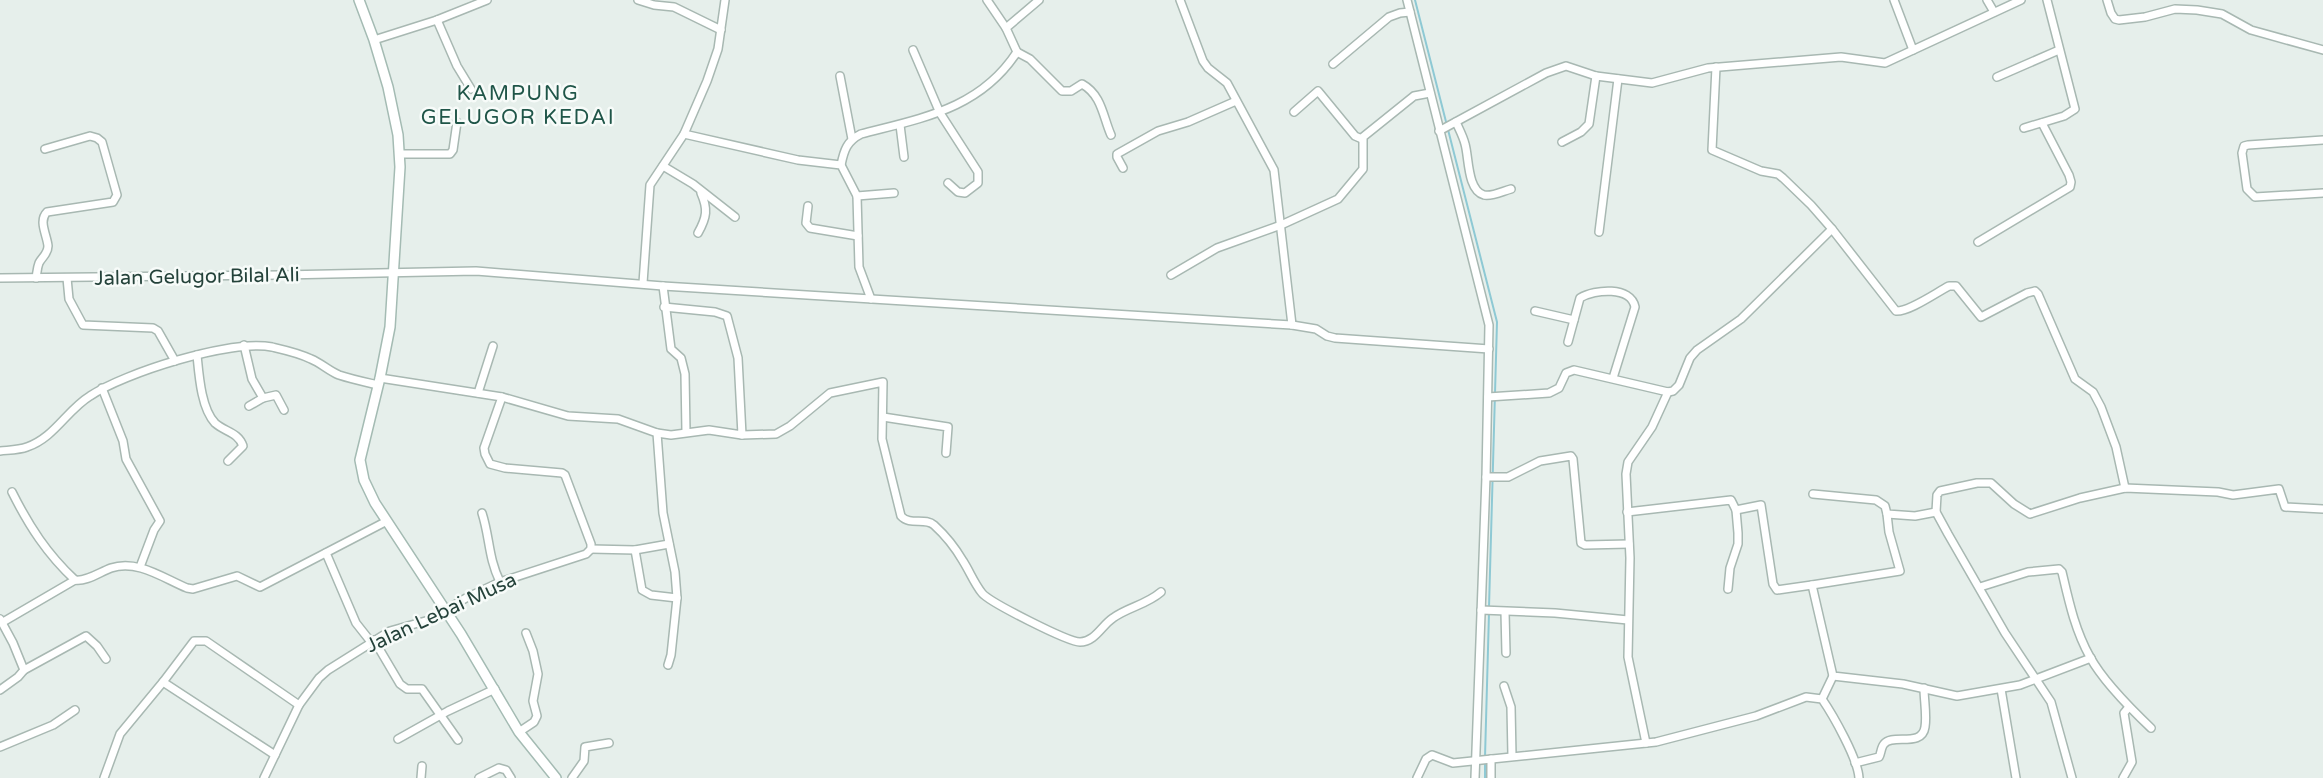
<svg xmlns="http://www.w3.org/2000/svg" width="2323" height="778" font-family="'Varela Round',sans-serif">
	<rect width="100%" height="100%" fill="#e6efeb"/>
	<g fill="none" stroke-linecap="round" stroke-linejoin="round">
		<g stroke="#8ec9d4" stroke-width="2">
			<polyline points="1415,0 1497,322 1489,607"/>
			<polyline points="1485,757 1489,613"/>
			<polyline points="1485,778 1485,763"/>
		</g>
		<g stroke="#a8b8b2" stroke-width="10">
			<g id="street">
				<polyline points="638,0 654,5 674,7 721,30"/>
				<polyline points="987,0 1006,28"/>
				<polyline points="1180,0 1203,61 1208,68 1227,83 1274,170 1292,325"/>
				<polyline points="1407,0 1489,325 1486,477 1475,778"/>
				<polyline points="1894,0 1913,50"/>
				<polyline points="1987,0 1994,12"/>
				<polyline points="2107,0 2111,13 2115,19 2119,20 2145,17 2175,9 2197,10 2222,14 2251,30 2323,50"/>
				<polyline points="437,20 457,66 471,89"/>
				<polyline points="374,40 437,20 487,0"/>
				<polyline points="913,50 940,113 978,172 978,183 965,193 958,192 948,183"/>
				<path d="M1017,52L1030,59L1062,91H1071L1082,84C1102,95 1103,117 1111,135"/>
				<polyline points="1333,64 1389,17 1400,13 1410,12"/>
				<path d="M1716,67L1712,150L1761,171L1778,174L1783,178L1811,205L1832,229L1896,311C1909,312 1937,292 1949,286H1956L1981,317L2027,293L2035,291L2038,294L2075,379L2093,392L2101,407L2116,447L2125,488"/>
				<polyline points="840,76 852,139"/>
				<polyline points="1997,77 2059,50"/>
				<polyline points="1294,112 1318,91 1355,136 1362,139"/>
				<path d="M1456,122C1459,129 1463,136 1465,144C1469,157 1467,190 1484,195C1492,197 1503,191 1511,189"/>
				<polyline points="900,125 904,157"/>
				<polyline points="2024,128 2064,116 2075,109 2047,0"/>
				<polyline points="1439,131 1546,73 1566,66 1596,76 1652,83 1708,68 1841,57 1885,63 2021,0"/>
				<polyline points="684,134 798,160 841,165 857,196 859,267 871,299"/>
				<polyline points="2323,140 2248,145 2244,146 2242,153 2247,189 2255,197 2323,193"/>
				<polyline points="1562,142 1581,132 1589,124 1596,76"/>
				<polyline points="399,154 450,154 453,150 457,122"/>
				<path d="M841,165C844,150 847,141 861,134C922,118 980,109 1017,52L1006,28L1039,0"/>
				<polyline points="663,166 693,184 735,217"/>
				<polyline points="1123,168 1117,157 1117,154 1158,131 1188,122 1236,101"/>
				<polyline points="857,196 894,193"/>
				<polyline points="808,206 806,223 810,228 858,236"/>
				<polyline points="1599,232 1618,79"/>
				<path d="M698,233C707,217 708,209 701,193"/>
				<polyline points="1978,242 2070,187 2071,182 2069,175 2042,123"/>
				<polyline points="1171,275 1217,248 1281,225 1338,199 1363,169 1363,137 1414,96 1430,93"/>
				<polyline points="0,278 282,275 476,271 663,286 1292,325 1316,329 1327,336 1335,338 1489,349"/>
				<path d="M36,278C37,273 37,268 39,263C42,257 48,254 48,246C47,235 38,221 47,212L113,202L117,195L102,142L97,138L90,136L45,149"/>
				<polyline points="67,278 69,299 83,325 153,328 158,331 175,361"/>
				<polyline points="643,283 650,185 684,134 707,81 718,49 725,0"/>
				<polyline points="663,286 671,349 681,358 685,374 686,432"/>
				<polyline points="1535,311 1574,320"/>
				<path d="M1568,342L1580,298C1595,289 1631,286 1635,307L1613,378"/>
				<polyline points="244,345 252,379 263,398"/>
				<path d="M197,355C199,375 201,408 215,423C225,432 238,432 243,446L228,461"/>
				<polyline points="102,388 123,441 126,459 160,521 154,530 140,567"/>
				<polyline points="478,393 493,346"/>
				<polyline points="502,397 568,416 618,419 657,433 663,513 675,572 677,598 671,655 668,665"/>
				<polyline points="1488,397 1549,393 1559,388 1566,373 1574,370 1668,392 1673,391 1679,385 1690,358 1697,350 1741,319 1832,229"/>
				<polyline points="249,406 263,398 276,395 284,410"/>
				<polyline points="883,417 948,427 946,453"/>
				<polyline points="657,433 671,435 709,430 742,435 738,358 727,316 715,312 664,307"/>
				<path d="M742,435L776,434L790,426L830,393L883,382L882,439L901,516C910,526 925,517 934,525C945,535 956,549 963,561C970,572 974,583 982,593C989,602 1068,642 1080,642C1095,642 1102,625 1113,618C1128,607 1146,605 1161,592"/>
				<path d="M0,451C9,450 19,450 27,447C54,438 67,410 90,396C124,373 231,339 272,347C285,350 299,353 311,359C321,363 329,371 339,375C351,379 365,382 378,385"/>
				<polyline points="1486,477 1508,477 1540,461 1571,456 1573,459 1581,543 1585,545 1629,544"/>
				<path d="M12,492C29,526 47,554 75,580"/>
				<polyline points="1813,494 1876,500 1885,506 1887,514 1915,516 1936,512"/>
				<polyline points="1736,510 1761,505 1773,584 1777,590 1812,585"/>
				<polyline points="1627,512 1731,500 1736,510 1738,533 1738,544 1730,568 1728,589"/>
				<path d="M482,513C490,538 488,557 500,582"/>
				<polyline points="1887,514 1889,532 1900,571 1812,585 1833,676 1903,684 1957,696 2020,685 2091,658"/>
				<polyline points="591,549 635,550 669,544"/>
				<polyline points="635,550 642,590 651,595 677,598"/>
				<polyline points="326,553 356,623 371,642"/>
				<path d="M1980,587L2028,572L2059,569L2062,572C2069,602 2075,630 2090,657C2103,681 2131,709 2151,728"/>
				<polyline points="1481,610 1555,613 1628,620"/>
				<polyline points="1505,612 1506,653"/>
				<polyline points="0,619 13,643 24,670 18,677 0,690"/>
				<path d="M3,622L75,580C86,582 100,572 111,568C137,559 163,578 187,588L193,589L237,576L260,587L387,521"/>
				<polyline points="374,640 400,684 407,689 422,689 458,740"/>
				<polyline points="24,670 86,636 97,646 106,659"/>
				<polyline points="163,682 194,641 206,641 299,705"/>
				<polyline points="1504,686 1511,707 1512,756"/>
				<polyline points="2001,689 2016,778"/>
				<polyline points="1822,699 1833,676"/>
				<polyline points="519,732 534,722 537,716 533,701 538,674 533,651 526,633"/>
				<polyline points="398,739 448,711 495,689"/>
				<polyline points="1646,743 1628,657 1630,558 1626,474 1628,462 1652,427 1668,392"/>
				<polyline points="0,747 53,725 75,710"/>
				<polyline points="1491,759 1491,778"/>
				<path d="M1855,763L1879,757C1881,754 1881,747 1884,744C1892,733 1922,748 1925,727C1927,715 1924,700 1924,688"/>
				<polyline points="104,778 120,734 163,682 275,755"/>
				<polyline points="264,778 299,705 319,678 328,670 390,631 429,620 466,598 500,582 586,554 591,549 591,544 565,475 562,473 505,468 490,464 485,454 484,448 502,397 380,378"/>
				<polyline points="421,778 422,766"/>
				<polyline points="479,778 499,768 506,770 511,778"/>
				<polyline points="572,778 584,761 585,747 609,743"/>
				<path d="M1417,778L1426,759L1432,755L1453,763L1656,742L1756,716L1806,697L1822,699C1833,715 1858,759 1859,778"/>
				<polyline points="2072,778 2051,702 2005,633 1948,534 1936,512 1937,495 1940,491 1977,483 1991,483 2014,504 2030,514 2080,498 2125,488 2218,492 2233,495 2279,489 2285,507 2323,509"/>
				<polyline points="2123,778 2132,762 2124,713 2129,707"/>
			</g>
		</g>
		<g stroke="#a4bbb3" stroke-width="12">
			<polyline id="secondary" points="359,0 374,40 388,87 398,135 400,167 390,327 380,378 360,460 364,480 375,503 461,634 519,732 556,778"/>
		</g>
		<use href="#street" stroke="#fff" stroke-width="7"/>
		<use href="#secondary" stroke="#fff" stroke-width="9"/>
	</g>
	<g text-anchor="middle" stroke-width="5" stroke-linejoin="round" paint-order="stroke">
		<g font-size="20" fill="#24423a" stroke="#f7fbf9">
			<text transform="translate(197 276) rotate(-1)" y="7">Jalan Gelugor Bilal Ali</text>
			<text transform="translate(441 612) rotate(-25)" y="7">Jalan Lebai Musa</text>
		</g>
		<g font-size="21" letter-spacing="1.5" fill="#1f5548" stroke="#f7fbf9">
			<text x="518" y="100">KAMPUNG<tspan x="518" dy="24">GELUGOR KEDAI</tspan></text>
		</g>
	</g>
</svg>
